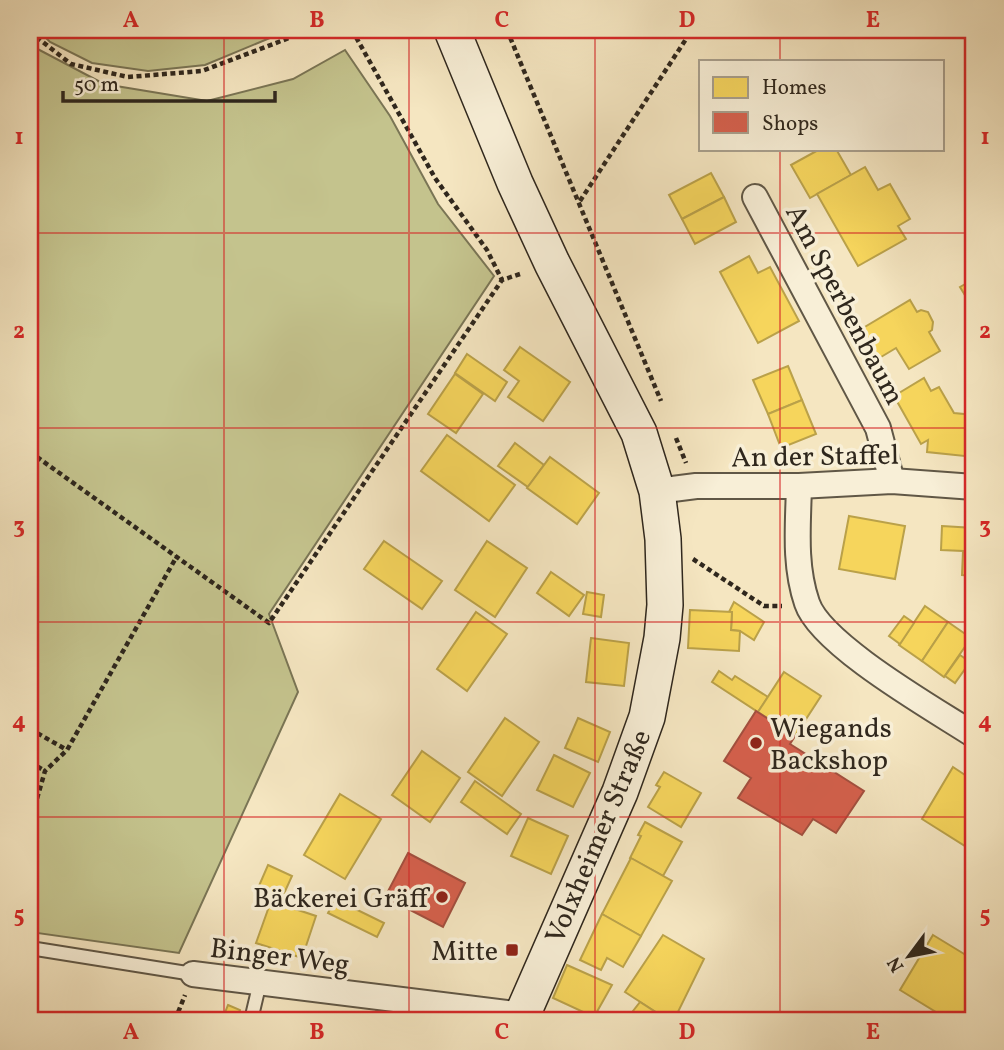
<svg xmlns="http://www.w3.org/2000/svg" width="1004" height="1050" font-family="Vollkorn,serif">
	<rect width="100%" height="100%" fill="#f5e6c1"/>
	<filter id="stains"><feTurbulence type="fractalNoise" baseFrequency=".00286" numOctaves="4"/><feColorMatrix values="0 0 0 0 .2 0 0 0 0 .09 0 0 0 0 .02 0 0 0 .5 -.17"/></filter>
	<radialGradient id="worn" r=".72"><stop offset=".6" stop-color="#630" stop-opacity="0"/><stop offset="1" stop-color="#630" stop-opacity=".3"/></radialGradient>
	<g fill="#c4c38d" stroke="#7a7555" stroke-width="2">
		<polygon points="38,30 289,30 205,65 148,71 92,63 50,42"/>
		<polygon points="30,45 104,84 207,101 293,79 345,50 390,116 438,204 494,276 269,614 298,692 179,953 30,932"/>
	</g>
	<g fill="#f6d55c" stroke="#baa149" stroke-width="2">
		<polygon points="820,149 836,149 851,175 810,198 791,165"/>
		<polygon points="865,167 878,190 890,184 910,219 898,226 906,239 858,266 817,194"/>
		<polygon points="711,173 724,197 682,219 669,195"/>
		<polygon points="724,197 736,222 695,244 682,219"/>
		<polygon points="749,256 758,273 770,267 799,321 758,343 720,272"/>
		<polygon points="974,279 974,310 960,287"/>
		<polygon points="910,300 917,312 921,310 928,312 933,322 932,330 929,332 940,351 909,369 896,348 876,360 858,331"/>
		<polygon points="520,347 570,382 543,421 508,397 519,381 504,370"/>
		<polygon points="467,354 507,382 495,401 455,373"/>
		<polygon points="788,366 802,400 768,414 753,380"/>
		<polygon points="455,374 483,394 456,433 428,414"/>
		<polygon points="924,378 931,391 939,387 954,413 974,415 974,457 927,452 928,440 921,444 894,396"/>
		<polygon points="802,400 816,434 781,448 768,414"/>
		<polygon points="447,435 515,485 489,521 421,471"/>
		<polygon points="515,443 544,465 528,487 498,466"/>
		<polygon points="550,457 599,493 577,524 527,488"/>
		<polygon points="849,516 905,526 895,579 839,569"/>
		<polygon points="942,526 974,528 974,576 962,575 963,551 941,550"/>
		<polygon points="384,541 442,581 422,609 364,569"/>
		<polygon points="487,541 527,568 495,617 455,590"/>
		<polygon points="551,572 584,595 569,616 537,593"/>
		<polygon points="587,592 604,595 601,617 583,614"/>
		<polygon points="734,602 764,622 754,640 740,631 731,630 732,612 729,612"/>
		<polygon points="925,606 948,622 922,661 899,645"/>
		<polygon points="690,610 732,612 731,630 740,631 739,651 688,648"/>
		<polygon points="476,612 507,634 467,691 437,669"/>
		<polygon points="904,616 914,623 900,644 889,636"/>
		<polygon points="948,622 971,638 944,677 922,661"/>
		<polygon points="591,638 629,643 624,686 586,682"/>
		<polygon points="960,655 970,662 955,683 945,676"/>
		<polygon points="719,671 732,680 735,676 768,697 758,712 712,682"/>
		<polygon points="784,672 821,696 795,736 758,712"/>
		<polygon points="505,718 539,742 502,796 468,772"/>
		<polygon points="578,718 610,732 598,762 565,748"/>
		<polygon points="422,751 460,778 430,822 392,795"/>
		<polygon points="554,755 590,773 573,807 537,790"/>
		<polygon points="953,767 974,781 974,830 965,846 922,819"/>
		<polygon points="664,772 701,793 681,827 648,807 660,787 656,785"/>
		<polygon points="475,781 521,814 507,834 461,802"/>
		<polygon points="340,794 381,819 345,879 304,855"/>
		<polygon points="528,818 568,836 551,874 511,856"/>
		<polygon points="645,822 682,842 663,876 630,858 641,836 638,835"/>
		<polygon points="631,858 672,881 641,936 602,914"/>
		<polygon points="268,865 292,876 281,900 255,895"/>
		<polygon points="335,899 384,923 377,937 328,913"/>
		<polygon points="271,901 316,916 302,958 256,943"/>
		<polygon points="602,914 641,936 623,967 607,958 601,970 580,960"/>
		<polygon points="663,935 704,959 674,1020 668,1020 625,992"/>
		<polygon points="933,935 974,960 974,1020 949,1020 900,990"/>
		<polygon points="567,965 612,985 594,1017 553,998"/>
		<polygon points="640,1002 668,1020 626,1020"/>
		<polygon points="228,1005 240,1010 238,1020 222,1020"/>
		<polygon points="376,1011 399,1015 399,1020 375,1017"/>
		<polygon points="402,1015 436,1020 401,1020"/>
	</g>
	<g fill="#d6604d" stroke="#a44f3f" stroke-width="2">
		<polygon points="756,711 795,736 790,744 864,791 836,833 813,819 802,835 738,798 751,778 724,761"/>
		<polygon points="408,853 465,883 443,927 385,897"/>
	</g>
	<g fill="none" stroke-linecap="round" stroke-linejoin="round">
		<g stroke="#605746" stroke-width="16">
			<g id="lane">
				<polyline points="30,948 193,974"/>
				<polyline points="251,1020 260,982"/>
			</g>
		</g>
		<g stroke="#605746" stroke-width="28">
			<g id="street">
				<polyline points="755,197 878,428 892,481"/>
				<path d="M799,486C798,526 794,565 807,603C821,645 934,709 974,735"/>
				<polyline points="657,491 696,486 799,486 892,481 974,487"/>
				<polyline points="193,974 523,1015 530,1020"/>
			</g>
		</g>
		<g stroke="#2f271d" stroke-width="38">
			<polyline id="secondary" points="452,30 515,183 552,263 639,433 657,491 663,539 665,605 662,638 647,717 620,792 520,1020"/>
		</g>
		<g stroke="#2f271d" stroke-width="4.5" stroke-dasharray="5 3.5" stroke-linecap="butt">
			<polyline points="352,30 435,178 487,250 502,280"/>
			<polyline points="507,30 661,401"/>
			<polyline points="30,32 71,64 128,77 202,71 310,30"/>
			<polyline points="580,201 692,30"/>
			<polyline points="676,438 686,463"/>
			<polyline points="30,452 269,623 502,280 523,273"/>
			<polyline points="693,559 764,606 782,606"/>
			<polyline points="30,729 67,750"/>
			<polyline points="30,762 45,771"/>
			<polyline points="30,823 45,771 67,750 177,556"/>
			<polyline points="175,1020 185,995"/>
		</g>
		<use href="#lane" stroke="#f8efd7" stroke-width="12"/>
		<use href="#street" stroke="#f8efd7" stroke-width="24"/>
		<use href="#secondary" stroke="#f8efd7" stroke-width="35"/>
	</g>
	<path fill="none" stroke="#d62828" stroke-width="2" stroke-opacity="0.55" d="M224,30V1020M409,30V1020M595,30V1020M780,30V61M780,149V1020M30,233H974M30,428H974M30,622H974M30,817H974"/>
	<g fill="#8f2418" stroke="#f8efd7" stroke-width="2.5">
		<circle cx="756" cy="743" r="7"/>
		<circle cx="442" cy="897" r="7"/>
		<rect x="505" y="943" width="14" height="14" rx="3.5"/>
	</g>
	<g text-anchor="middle" stroke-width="7" stroke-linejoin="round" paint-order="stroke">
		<g font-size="28" fill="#2f271d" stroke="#f8efd7">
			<text transform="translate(846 304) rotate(62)" y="10">Am Sperbenbaum</text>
			<text transform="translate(815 455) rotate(-1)" y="10">An der Staffel</text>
			<text transform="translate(597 836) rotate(-67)" y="10">Volxheimer Straße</text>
			<text transform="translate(280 955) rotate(7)" y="10">Binger Weg</text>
		</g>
		<g font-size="28" fill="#2f271d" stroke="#f8efd7" text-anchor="end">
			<text x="770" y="737" text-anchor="start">Wiegands<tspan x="770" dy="32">Backshop</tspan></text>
			<text x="428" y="907">Bäckerei Gräff</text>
			<text x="498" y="960">Mitte</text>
		</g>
	</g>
	<rect width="1004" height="1050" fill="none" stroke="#f5e6c1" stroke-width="77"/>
	<rect x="699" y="60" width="245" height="91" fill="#f8efd7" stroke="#a89f8d" stroke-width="2"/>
	<rect x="713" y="77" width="35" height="21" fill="#f6d55c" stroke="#a89f8d" stroke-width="2"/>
	<text x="762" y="94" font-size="21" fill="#2f271d">Homes</text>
	<rect x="713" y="112" width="35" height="21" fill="#d6604d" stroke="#a89f8d" stroke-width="2"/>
	<text x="762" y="130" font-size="21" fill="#2f271d">Shops</text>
	<g transform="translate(909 956) rotate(238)" stroke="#f8efd7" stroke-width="5" paint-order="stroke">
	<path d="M0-5L12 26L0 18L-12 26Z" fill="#2f271d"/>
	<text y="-10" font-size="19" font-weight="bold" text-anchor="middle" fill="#2f271d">N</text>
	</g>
	<path d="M63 91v10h212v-10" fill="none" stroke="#2f271d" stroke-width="3.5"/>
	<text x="74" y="91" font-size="21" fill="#2f271d" stroke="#f8efd7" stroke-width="5" paint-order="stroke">50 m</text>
	<rect x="38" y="38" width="927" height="974" fill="none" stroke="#d62828" stroke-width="2.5"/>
	<g font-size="23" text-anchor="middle" font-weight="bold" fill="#d62828">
		<text x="131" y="27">A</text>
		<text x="317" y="27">B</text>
		<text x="502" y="27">C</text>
		<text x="687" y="27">D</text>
		<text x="873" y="27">E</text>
		<text x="19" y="144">1</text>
		<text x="985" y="144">1</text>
		<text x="19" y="338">2</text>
		<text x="985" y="338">2</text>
		<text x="19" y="533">3</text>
		<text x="985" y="533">3</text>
		<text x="19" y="728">4</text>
		<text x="985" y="728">4</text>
		<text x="19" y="922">5</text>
		<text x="985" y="922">5</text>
		<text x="131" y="1039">A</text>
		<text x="317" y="1039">B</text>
		<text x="502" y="1039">C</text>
		<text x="687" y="1039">D</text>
		<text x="873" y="1039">E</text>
	</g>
	<rect width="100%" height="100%" filter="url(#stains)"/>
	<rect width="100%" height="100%" fill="url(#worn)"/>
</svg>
